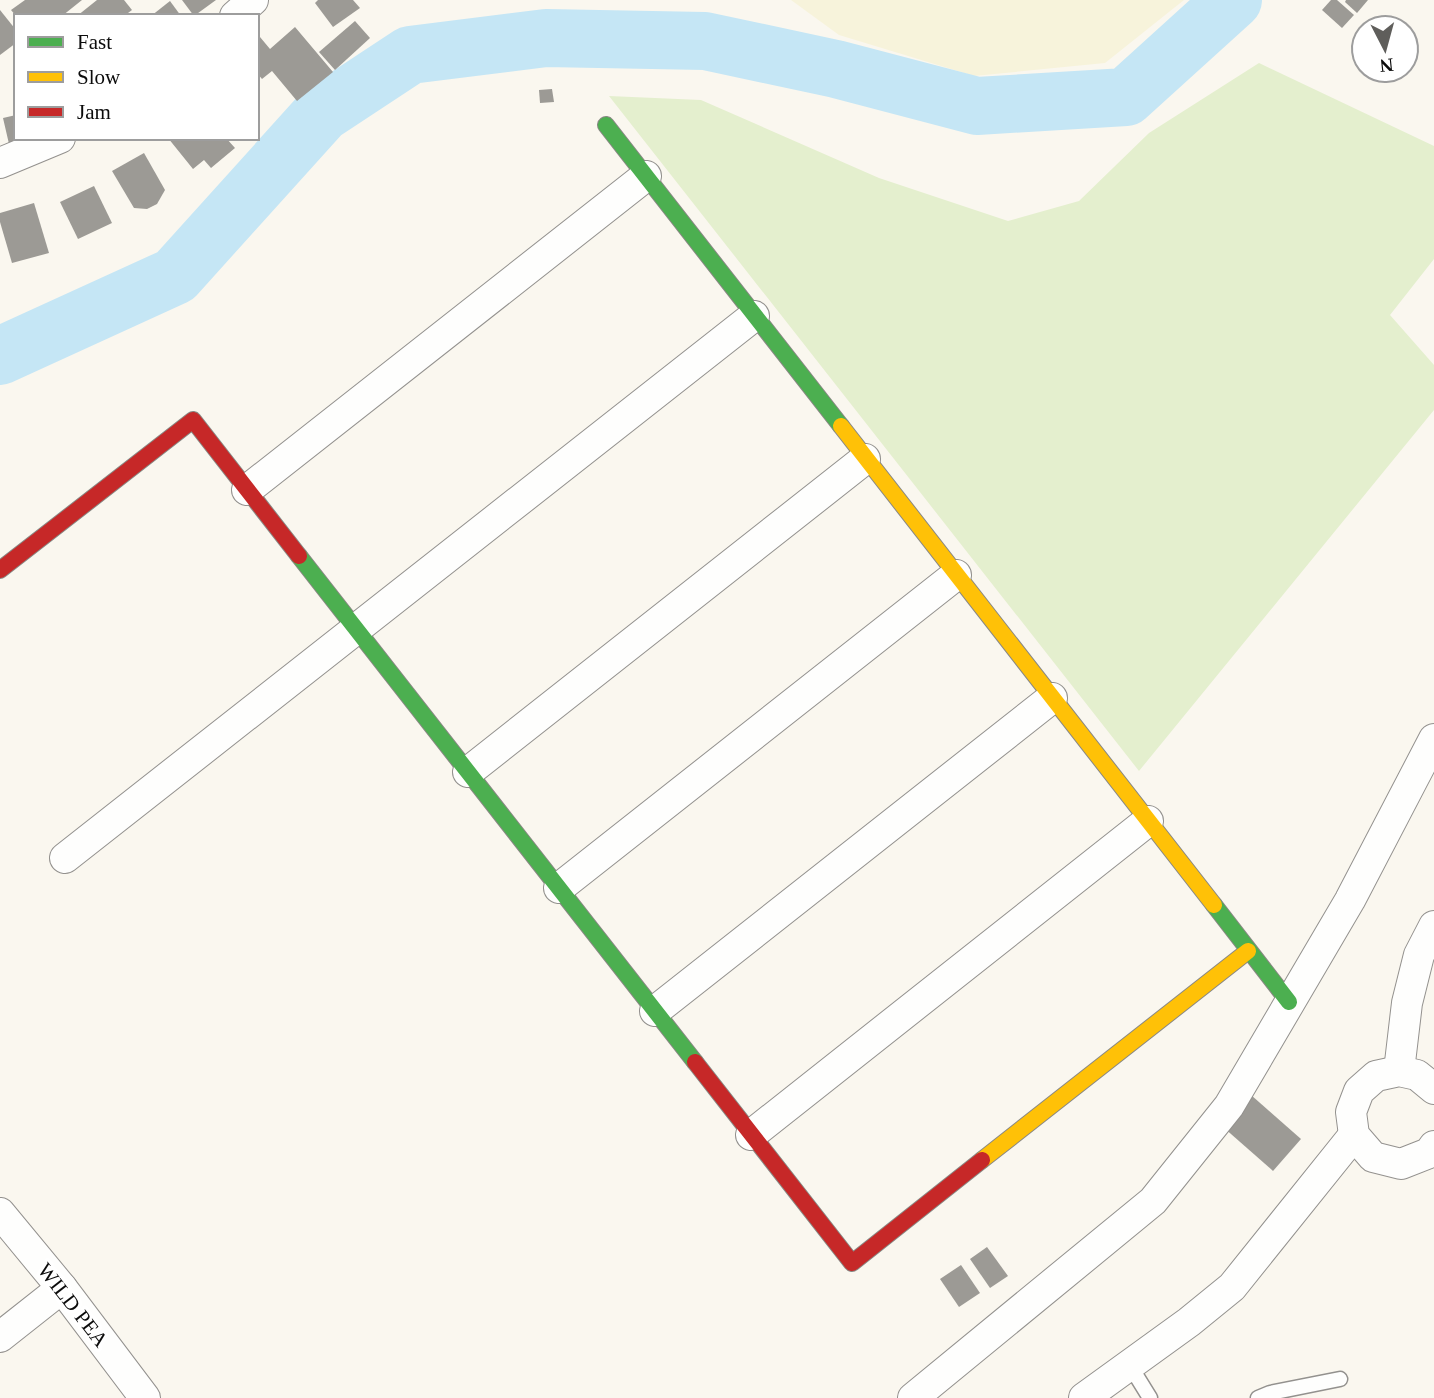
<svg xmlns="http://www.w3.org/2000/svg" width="1434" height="1398" font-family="Georgia,serif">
	<rect width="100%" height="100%" fill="#faf7ef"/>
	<polygon fill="#f7f3db" points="791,0 1184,0 1105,63 974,76 839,35"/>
	<polygon fill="#e4efce" points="1259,63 1434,146 1434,259 1390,315 1434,365 1434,410 1139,771 609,96 701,100 879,178 1008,221 1079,201 1149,133"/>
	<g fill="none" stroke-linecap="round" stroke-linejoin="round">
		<polyline stroke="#c5e6f5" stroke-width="58" points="0,356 175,276 322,113 410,55 546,38 705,41 836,69 977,106 1126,97 1233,0"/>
	</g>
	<g fill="#9c9a95">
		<polygon points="25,0 82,0 62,16 16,16 11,10"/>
		<polygon points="97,0 124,0 132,10 124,16 77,16"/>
		<polygon points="182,0 216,0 194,16"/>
		<polygon points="318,0 353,0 360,8 333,27 315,3"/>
		<polygon points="1331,0 1337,0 1354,15 1342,28 1322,10"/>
		<polygon points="1346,0 1368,0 1357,13 1345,2"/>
		<polygon points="170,1 181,16 151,16"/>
		<polygon points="0,10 16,30 16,43 0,55"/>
		<polygon points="355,21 370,38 335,70 319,52"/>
		<polygon points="295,27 333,72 297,101 272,71 262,79 257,73 257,39 260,37 270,49"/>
		<polygon points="552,89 554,102 540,103 539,90"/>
		<polygon points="16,115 16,138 28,138 9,144 3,118"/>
		<polygon points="168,138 226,138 235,148 211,168 204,160 193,169"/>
		<polygon points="144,153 165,190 157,204 147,209 134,208 112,171"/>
		<polygon points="94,186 112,223 78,239 60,202"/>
		<polygon points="34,203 49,253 12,263 0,222 0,213"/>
		<polygon points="1251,1095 1301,1139 1273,1171 1223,1127"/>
		<polygon points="987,1247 1008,1276 990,1288 970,1259"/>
		<polygon points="961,1265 980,1293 959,1307 940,1279"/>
	</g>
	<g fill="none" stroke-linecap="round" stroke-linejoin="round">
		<g stroke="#93918e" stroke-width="17">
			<g id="lane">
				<polyline points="1129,1364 1150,1398"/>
				<polyline points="1258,1398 1270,1393 1340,1379"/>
			</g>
		</g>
		<g stroke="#93918e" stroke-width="32">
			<g id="street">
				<polyline points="235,16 253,0"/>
				<polyline points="0,163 60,138"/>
				<polyline points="247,490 646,176"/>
				<polyline points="468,772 865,459"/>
				<polyline points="65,858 754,316"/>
				<polyline points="559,888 956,575"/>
				<polyline points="655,1011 1052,698"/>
				<polyline points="1399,1071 1407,1003 1419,955 1434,926"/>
				<polyline points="1434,1089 1417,1075 1399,1071 1376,1076 1359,1091 1351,1112 1354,1135 1373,1157 1401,1164 1429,1153 1434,1146"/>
				<polyline points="751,1135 1148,821"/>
				<polyline points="0,1213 62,1288 145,1398"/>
				<polyline points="0,1337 62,1288"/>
				<polyline points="913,1398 1153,1201 1229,1106 1350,900 1434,739"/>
				<polyline points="1084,1398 1189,1322 1232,1287 1354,1135"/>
			</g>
		</g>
		<g stroke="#898884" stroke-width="18">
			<g id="fast">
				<polyline points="606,125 841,426"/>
				<polyline points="299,556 695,1062"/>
				<polyline points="1214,905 1289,1002"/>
			</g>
		</g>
		<g stroke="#898884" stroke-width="18">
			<g id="slow">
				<polyline points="841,426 1214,905"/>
				<polyline points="982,1160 1248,951"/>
			</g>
		</g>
		<g stroke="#898884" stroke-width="18">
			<g id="jam">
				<polyline points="0,570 193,420 299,556"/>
				<polyline points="695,1062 852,1263 982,1160"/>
			</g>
		</g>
		<use href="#lane" stroke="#fefefd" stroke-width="14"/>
		<use href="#street" stroke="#fefefd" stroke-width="30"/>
		<use href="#fast" stroke="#4caf50" stroke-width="16"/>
		<use href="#slow" stroke="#ffc107" stroke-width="16"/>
		<use href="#jam" stroke="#c62828" stroke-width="16"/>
	</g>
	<g text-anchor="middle" stroke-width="7" stroke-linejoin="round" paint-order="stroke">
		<g font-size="21" fill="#0b0b0b" stroke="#fff">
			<text transform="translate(73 1305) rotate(52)" y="7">WILD PEA</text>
		</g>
	</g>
	<rect x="14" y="14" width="245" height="126" fill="#ffffff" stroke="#9d9d9d" stroke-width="2"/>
	<rect x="28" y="37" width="35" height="10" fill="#4caf50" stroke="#9d9d9d" stroke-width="2"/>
	<text x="77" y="49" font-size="21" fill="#0b0b0b">Fast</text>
	<rect x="28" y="72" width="35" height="10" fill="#ffc107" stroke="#9d9d9d" stroke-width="2"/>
	<text x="77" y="84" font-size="21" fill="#0b0b0b">Slow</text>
	<rect x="28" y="107" width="35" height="10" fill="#c62828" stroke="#9d9d9d" stroke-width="2"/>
	<text x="77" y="119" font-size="21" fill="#0b0b0b">Jam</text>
	<g transform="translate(1385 49) rotate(174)"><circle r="33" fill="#ffffff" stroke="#9d9d9d" stroke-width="2"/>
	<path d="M0-5L12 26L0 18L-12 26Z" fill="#5f5e5b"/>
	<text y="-10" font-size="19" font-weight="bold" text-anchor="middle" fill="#0b0b0b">N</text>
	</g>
</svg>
